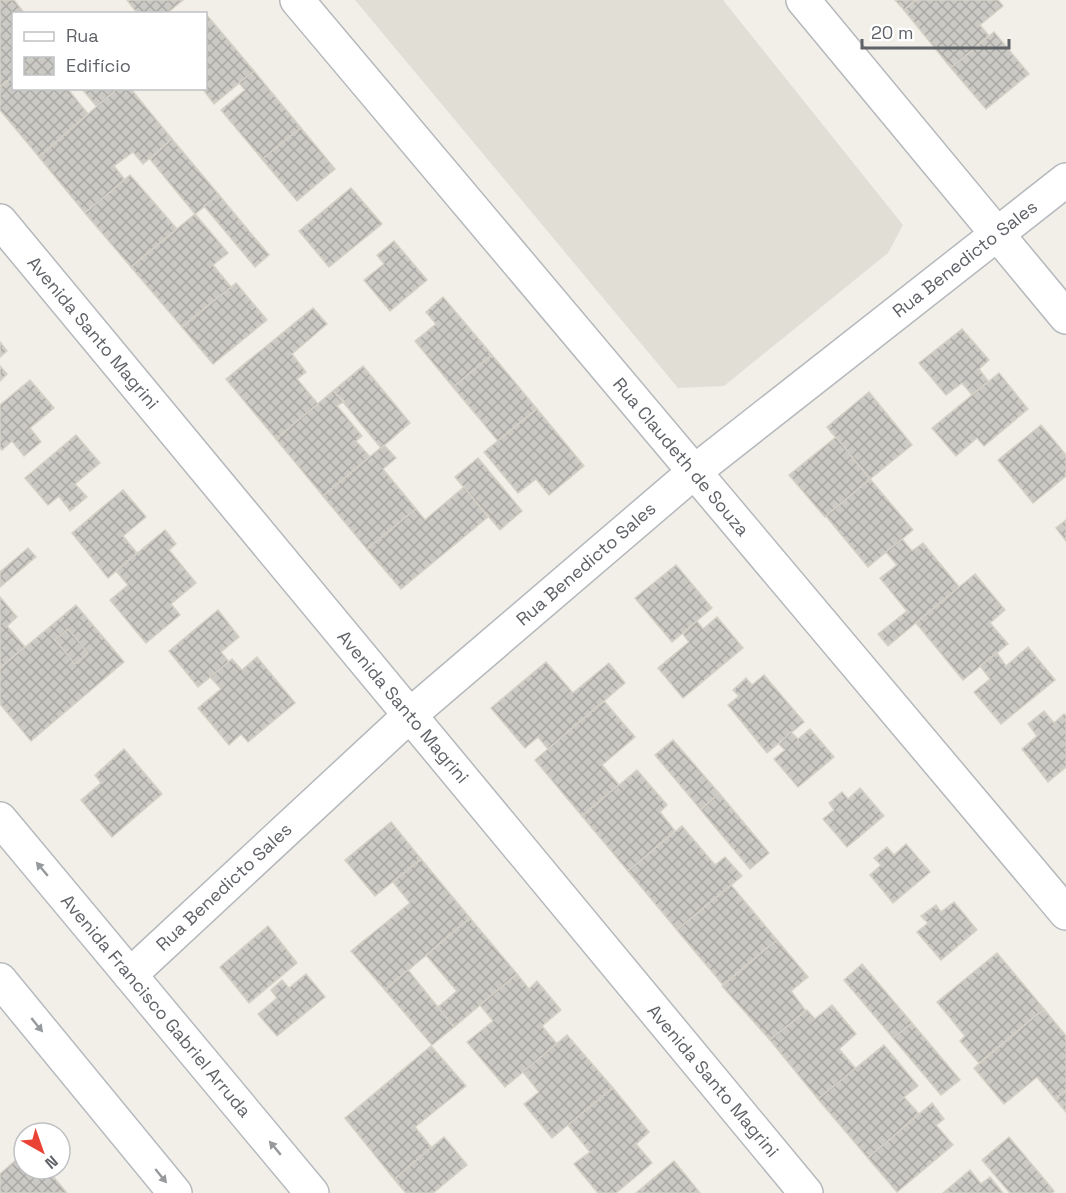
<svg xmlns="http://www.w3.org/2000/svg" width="1066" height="1193" font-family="'Space Grotesk',sans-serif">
	<defs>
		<pattern id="building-cross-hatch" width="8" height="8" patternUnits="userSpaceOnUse" patternTransform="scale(1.5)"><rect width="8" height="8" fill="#cccac5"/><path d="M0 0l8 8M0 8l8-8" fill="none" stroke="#a9a8a4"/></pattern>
	</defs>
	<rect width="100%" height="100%" fill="#f1efe8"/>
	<polygon fill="#e1ded6" points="355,0 723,0 903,225 888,253 724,386 678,388"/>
	<g fill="url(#building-cross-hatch)" stroke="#d6d1c6" stroke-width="1.5">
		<polygon points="0,0 14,0 25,14 14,14 14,76 0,87"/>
		<polygon points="127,0 183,0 166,14 138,14"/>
		<polygon points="895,0 916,0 904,10"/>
		<polygon points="916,0 998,0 1003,6 980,25 989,36 951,68 904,10"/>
		<polygon points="206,14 254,71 214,104 202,88 206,88"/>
		<polygon points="994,32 1029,74 986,109 951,68"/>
		<polygon points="254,71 301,128 262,159 221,110 245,90 239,83"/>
		<polygon points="14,76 14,88 67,88 88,114 39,157 0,110 0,87"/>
		<polygon points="81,88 118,88 97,107"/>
		<polygon points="118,88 130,88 172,139 143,164 133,152 114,166 125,180 85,213 39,157"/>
		<polygon points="301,128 335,169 297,201 262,159"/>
		<polygon points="172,139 219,195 195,214 150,159"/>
		<polygon points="130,175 177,229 131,267 85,213"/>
		<polygon points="351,188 382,224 329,267 299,231"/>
		<polygon points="219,195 269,255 255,267 204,206"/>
		<polygon points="195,214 228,253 213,265 231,287 182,327 131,267"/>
		<polygon points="394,241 427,280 390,311 364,280 384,264 377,255"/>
		<polygon points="236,283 267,320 213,364 182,327"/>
		<polygon points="443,297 492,355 453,387 415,341 436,324 426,312"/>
		<polygon points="313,308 327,324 292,354 306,372 297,379 318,404 276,439 226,379"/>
		<polygon points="962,329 989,360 979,369 988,381 972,395 962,383 946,395 919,363"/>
		<polygon points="0,342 7,351 0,357"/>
		<polygon points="492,355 537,409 498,441 453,387"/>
		<polygon points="0,366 7,374 0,381"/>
		<polygon points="363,366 410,423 381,448 343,402 344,401 333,391"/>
		<polygon points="999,373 1028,409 984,446 977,438 956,456 932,428"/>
		<polygon points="30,380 54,408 30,428 41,442 24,456 12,441 2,450 0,448 0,405"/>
		<polygon points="333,391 343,402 337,406 362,436 356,441 370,457 323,496 276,439"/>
		<polygon points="869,392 912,445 870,479 827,427"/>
		<polygon points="537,409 584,466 549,495 536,479 518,493 484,452"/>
		<polygon points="1041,425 1066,455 1066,476 1033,503 998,460"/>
		<polygon points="76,435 100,463 75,484 87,497 70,511 59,496 48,505 25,478"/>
		<polygon points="836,437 870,479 825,517 789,475"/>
		<polygon points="384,445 396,458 383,469 416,509 367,549 323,496"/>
		<polygon points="478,458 522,511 500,530 455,477"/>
		<polygon points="870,479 913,530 868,567 826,516"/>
		<polygon points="464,487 488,517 401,589 367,549 416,509 425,520"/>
		<polygon points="123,490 146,517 123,536 137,553 108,578 72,533"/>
		<polygon points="1066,520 1066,541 1056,528"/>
		<polygon points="165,530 176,544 169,550 196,583 171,604 180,615 146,643 110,600 128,585 116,571"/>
		<polygon points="902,539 912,551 923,543 959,587 888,646 878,634 907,611 880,578 897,565 886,552"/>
		<polygon points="28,548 36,557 0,587 0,572"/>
		<polygon points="676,565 712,608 672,642 635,598"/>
		<polygon points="975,574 1005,610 990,623 1008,644 963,680 916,623"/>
		<polygon points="0,597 17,617 7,626 25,647 0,668"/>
		<polygon points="76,605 124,662 31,741 0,704 0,668"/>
		<polygon points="218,610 239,637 221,652 229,662 198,687 169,651"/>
		<polygon points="717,617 743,648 683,698 658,668 689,642 683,634 697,621 703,629"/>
		<polygon points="68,629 88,653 75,664 55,640"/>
		<polygon points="1028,647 1055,680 1001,724 974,692 990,679 980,666 997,653 1006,666"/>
		<polygon points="257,657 295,703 248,742 241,734 229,745 198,708 221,689 210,677 232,659 242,670"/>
		<polygon points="546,662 573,693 609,663 625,683 548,749 538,737 525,748 491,708"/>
		<polygon points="764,675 804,722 767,753 728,705 739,696 733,690 746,678 752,685"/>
		<polygon points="604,701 635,737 602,765 619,785 582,816 535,760"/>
		<polygon points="1044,711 1054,723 1064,714 1066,716 1066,767 1048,782 1022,749 1037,736 1028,724"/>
		<polygon points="810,729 834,757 798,787 774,759 785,750 779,744 791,732 798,739"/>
		<polygon points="673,740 719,793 701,810 655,755"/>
		<polygon points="124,749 162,794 112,837 81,800 101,783 95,775"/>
		<polygon points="637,770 667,805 660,812 675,831 628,871 582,816"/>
		<polygon points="860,788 884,816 847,847 823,819 834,810 829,803 842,792 848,799"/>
		<polygon points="719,793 769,853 750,869 701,810"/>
		<polygon points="391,822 421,859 375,896 345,860"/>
		<polygon points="682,826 715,865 725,857 742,876 677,930 628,871"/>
		<polygon points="906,844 930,872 893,903 870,875 881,865 874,858 887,847 894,855"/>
		<polygon points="421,859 470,918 385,990 351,951 410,903 393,882"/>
		<polygon points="731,885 777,940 723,985 677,930"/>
		<polygon points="954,902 977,930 941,960 917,932 928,923 921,916 936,905 941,912"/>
		<polygon points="470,918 517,974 454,1027 438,1007 457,991 426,955"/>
		<polygon points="268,926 297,963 249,1003 220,967"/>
		<polygon points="777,940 808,977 791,991 806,1011 770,1040 722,986"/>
		<polygon points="997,953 1044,1009 979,1063 960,1041 965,1036 937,1002"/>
		<polygon points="862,964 912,1023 893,1038 844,980"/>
		<polygon points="408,970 454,1027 432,1045 385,990"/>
		<polygon points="306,974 325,997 277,1036 258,1014 277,998 271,990 282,980 289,988"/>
		<polygon points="517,974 529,989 537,981 561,1010 542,1026 557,1044 505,1087 467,1042 493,1021 480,1005"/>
		<polygon points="832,1005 856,1034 839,1049 856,1069 818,1099 770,1040 807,1010 815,1019"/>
		<polygon points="1044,1009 1066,1036 1066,1090 1055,1099 1037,1077 1004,1104 974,1068"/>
		<polygon points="912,1023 960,1080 941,1095 893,1038"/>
		<polygon points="567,1035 613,1088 552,1138 524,1104 539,1092 523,1072"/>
		<polygon points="884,1045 918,1086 904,1097 919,1114 868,1158 818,1099"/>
		<polygon points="431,1046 466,1086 415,1127 432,1148 394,1179 345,1118"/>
		<polygon points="613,1088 649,1132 636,1144 652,1163 616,1193 598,1193 574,1164 590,1152 568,1125"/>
		<polygon points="1066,1090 1066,1112 1055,1099"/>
		<polygon points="932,1103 944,1119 936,1125 953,1145 897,1192 868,1158"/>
		<polygon points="444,1137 467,1165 433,1193 406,1193 394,1179"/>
		<polygon points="1009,1137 1054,1191 1052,1193 1010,1193 982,1160"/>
		<polygon points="24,1153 24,1169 47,1169 67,1193 0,1193 0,1174"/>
		<polygon points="674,1161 700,1193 636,1193"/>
		<polygon points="970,1170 981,1184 990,1177 1003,1193 943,1193"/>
	</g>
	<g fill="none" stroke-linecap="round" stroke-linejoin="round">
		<g stroke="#b5b8bc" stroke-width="36">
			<g id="street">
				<polyline points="297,0 1066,913"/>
				<polyline points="803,0 1066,317"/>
				<polyline points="0,221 806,1193"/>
				<polyline points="130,975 410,715 694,472 1066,180"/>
			</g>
		</g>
		<g stroke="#b6babf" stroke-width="36">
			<g id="secondary">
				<polyline points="0,819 312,1193"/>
				<polyline points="0,980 175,1193"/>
			</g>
		</g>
		<use href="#street" stroke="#fff" stroke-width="33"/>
		<use href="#secondary" stroke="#fff" stroke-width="33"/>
	</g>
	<defs><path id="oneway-solid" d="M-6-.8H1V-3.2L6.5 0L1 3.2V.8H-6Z" transform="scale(1.5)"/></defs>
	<g fill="#979a9d">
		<use href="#oneway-solid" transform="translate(42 869) rotate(-130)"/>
		<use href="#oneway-solid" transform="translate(37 1025) rotate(51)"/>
		<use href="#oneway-solid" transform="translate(275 1148) rotate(-130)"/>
		<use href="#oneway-solid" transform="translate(161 1176) rotate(51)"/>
	</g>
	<g text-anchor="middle" stroke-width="5" stroke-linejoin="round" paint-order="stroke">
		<g font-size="18" fill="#5f6368" stroke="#fff">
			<text transform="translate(965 259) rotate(-38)" y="6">Rua Benedicto Sales</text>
			<text transform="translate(93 333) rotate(50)" y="6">Avenida Santo Magrini</text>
			<text transform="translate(681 457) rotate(50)" y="6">Rua Claudeth de Souza</text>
			<text transform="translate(586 564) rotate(-41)" y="6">Rua Benedicto Sales</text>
			<text transform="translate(403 707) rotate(50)" y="6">Avenida Santo Magrini</text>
			<text transform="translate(224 887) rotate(-43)" y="6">Rua Benedicto Sales</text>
			<text transform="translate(156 1006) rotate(50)" y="6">Avenida Francisco Gabriel Arruda</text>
			<text transform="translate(713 1081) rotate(50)" y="6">Avenida Santo Magrini</text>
		</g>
	</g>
	<rect x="12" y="12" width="195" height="78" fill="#ffffff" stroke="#bfc1c3" stroke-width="1.5"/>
	<rect x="24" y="32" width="30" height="9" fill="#ffffff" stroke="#bfc1c3" stroke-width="1.5"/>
	<text x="66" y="42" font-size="18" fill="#5f6368">Rua</text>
	<rect x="24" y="57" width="30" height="18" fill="url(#building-cross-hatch)" stroke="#bfc1c3" stroke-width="1.5"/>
	<text x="66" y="72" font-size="18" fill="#5f6368">Edifício</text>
	<g transform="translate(42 1151) rotate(140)"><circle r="28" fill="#ffffff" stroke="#bfc1c3" stroke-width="1.5"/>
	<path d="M0-4.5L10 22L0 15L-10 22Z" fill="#ea4335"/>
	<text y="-9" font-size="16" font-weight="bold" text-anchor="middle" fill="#5f6368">N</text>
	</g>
	<path d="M862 39v9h147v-9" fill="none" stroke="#5f6368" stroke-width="3"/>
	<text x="871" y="39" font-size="18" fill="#5f6368" stroke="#ffffff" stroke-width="4.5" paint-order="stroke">20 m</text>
</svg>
